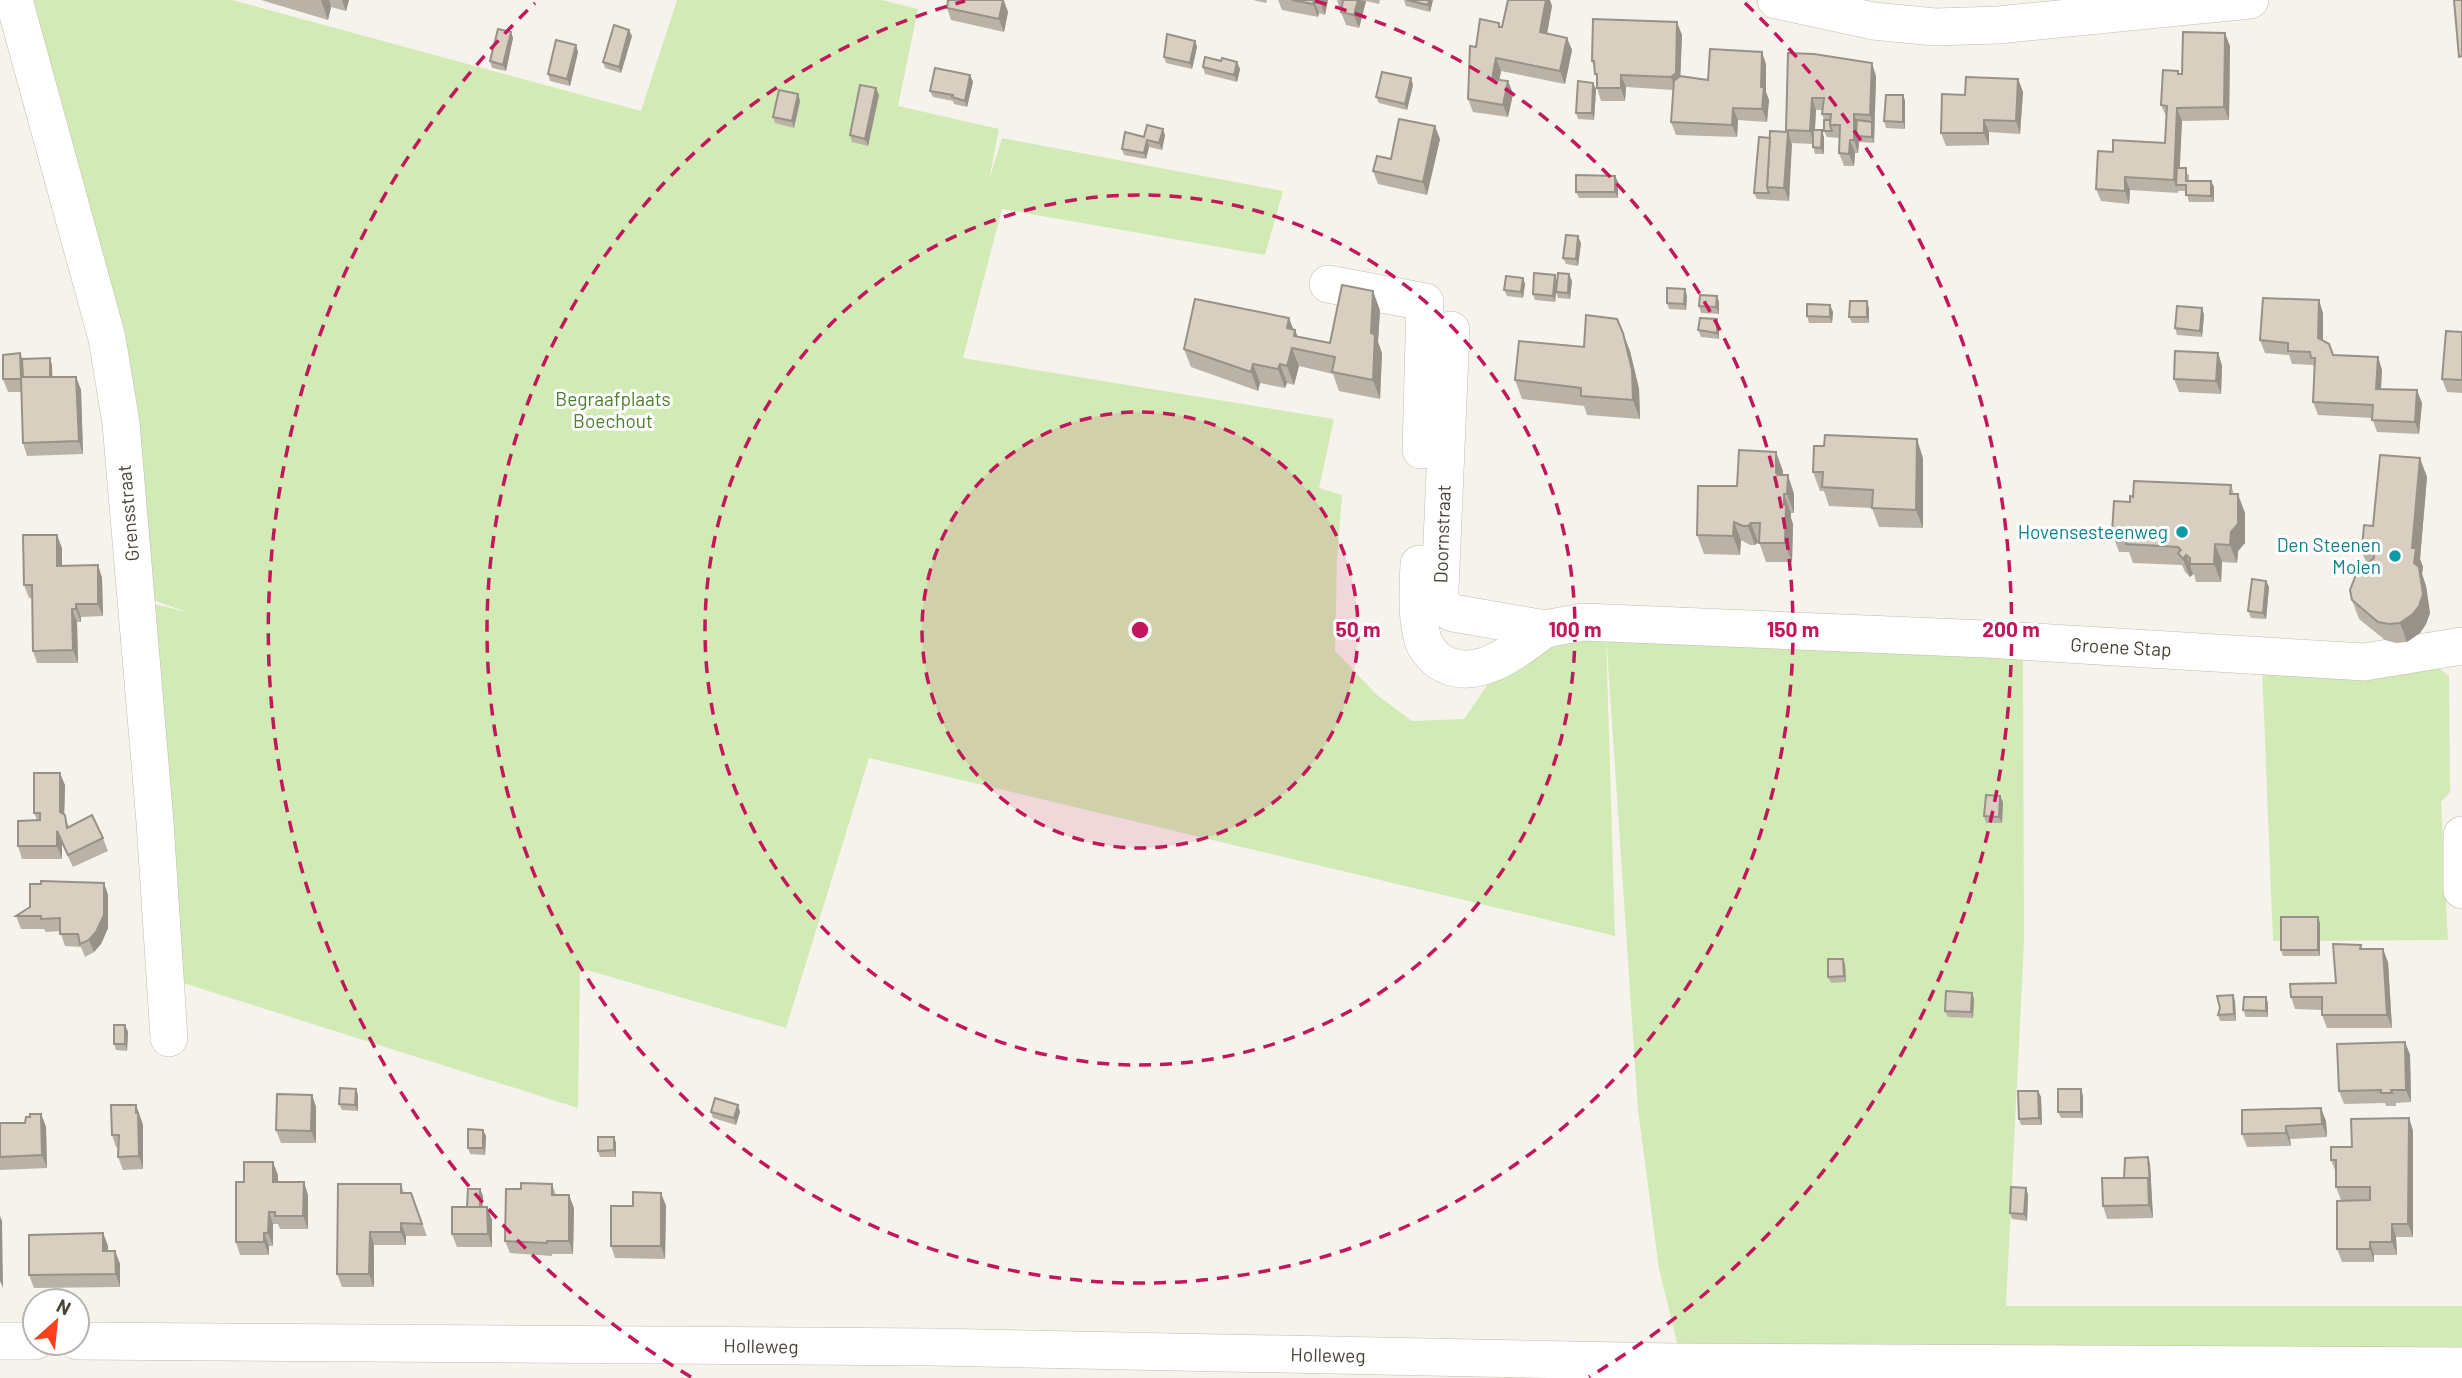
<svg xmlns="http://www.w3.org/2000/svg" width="2462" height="1378" font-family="Barlow,sans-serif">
	<rect width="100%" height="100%" fill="#f6f3ec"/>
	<g fill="#d2eab5">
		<polygon points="27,0 232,0 641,111 677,0 882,0 918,9 898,106 999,129 989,180 1002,138 1283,191 1265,255 1002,209 963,358 1334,419 1319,488 1342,495 1337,559 1335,651 1377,695 1412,721 1464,719 1495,674 1526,653 1566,635 1606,631 1605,616 2023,653 2024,942 2006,1306 2462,1306 2462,1378 1618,1378 1685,1375 1659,1269 1638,1110 1606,634 1615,936 869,758 786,1028 580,968 578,1108 183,983 150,603 187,612 147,598 125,351"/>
		<polygon points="2432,663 2449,676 2450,792 2441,802 2448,940 2273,941 2262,666"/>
	</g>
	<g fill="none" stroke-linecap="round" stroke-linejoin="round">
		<g stroke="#c2bbae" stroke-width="38">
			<g id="minor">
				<polyline points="14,0 107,338 121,423 155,822 169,1038"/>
				<polyline points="1776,0 1873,21 1935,27 1998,25 2250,0"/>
				<polyline points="1328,284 1425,302 1421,450"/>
				<path d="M1451,330L1440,589C1440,601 1442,608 1453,613L1545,629L1583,622L1985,639L2364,662L2462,646"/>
				<path d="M1419,564C1418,589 1416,616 1423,640C1425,647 1433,657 1439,661C1475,685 1516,650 1545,629"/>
				<polyline points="2462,835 2462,890"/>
				<polyline points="0,1341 35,1341"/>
				<polyline points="77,1341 931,1347 1673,1362 2462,1366"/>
			</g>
		</g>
		<use href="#minor" stroke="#fff" stroke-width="37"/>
	</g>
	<g fill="#bab2a6">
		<polygon points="261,0 349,0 346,11 331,7 328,20"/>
		<polygon points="1004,0 1008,12 1004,32 951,20 947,8"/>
		<polygon points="1253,0 1267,0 1266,3"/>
		<polygon points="1278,0 1328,0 1325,15 1319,13 1318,17 1282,10"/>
		<polygon points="1337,0 1380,0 1379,4 1366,1 1359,28 1346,25 1341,12 1342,8 1339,7"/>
		<polygon points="1404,0 1433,0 1430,12 1406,6"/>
		<polygon points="1552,6 1547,33 1567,38 1572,50 1565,84 1501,71 1499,80 1508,81 1513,94 1508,117 1473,112 1468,99 1476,47 1501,27"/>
		<polygon points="511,32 513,38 506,71 492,68 490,61"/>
		<polygon points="1682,35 1680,76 1708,80 1766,64 1766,92 1769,100 1767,122 1738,120 1737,137 1676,135 1671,122 1673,90 1626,87 1625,101 1601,101 1597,88 1597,80 1592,61"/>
		<polygon points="632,36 621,73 605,68 603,62"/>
		<polygon points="1195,41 1197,47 1192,69 1166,63 1164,57"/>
		<polygon points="2230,46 2229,120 2182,121 2179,168 2189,175 2189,181 2211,181 2214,187 2214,202 2189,202 2186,191 2178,191 2178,193 2130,190 2129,204 2101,201 2096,189 2165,143 2167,118 2161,105 2178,71 2179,74 2182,74"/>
		<polygon points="578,52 570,86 550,81 548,74"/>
		<polygon points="1788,53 1876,76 1874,143 1859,142 1858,153 1855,153 1854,166 1844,166 1839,153 1840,138 1827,137 1824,131 1824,120 1822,114 1822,110 1816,110 1815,130 1824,137 1824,154 1815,154 1813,147 1813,144 1791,143 1789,201 1757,199 1754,193 1770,138 1787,132"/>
		<polygon points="1221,61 1237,62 1240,69 1237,82 1205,74 1203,67"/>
		<polygon points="970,75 973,82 967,107 954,104 953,101 933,97 930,91"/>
		<polygon points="2018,79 2023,92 2020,134 1989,132 1989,145 1946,146 1941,133 1965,95"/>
		<polygon points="1593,83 1596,89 1594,120 1578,119 1576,113"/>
		<polygon points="1413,85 1407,110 1379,103 1376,97"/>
		<polygon points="798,94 800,101 794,128 775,123 773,117"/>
		<polygon points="879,95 868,146 852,142 850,135"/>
		<polygon points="1903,95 1905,101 1905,129 1886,128 1884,121"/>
		<polygon points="1165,135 1162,150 1149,147 1146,159 1124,155 1122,149 1144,137"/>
		<polygon points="1440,139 1427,195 1378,184 1373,171 1391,159"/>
		<polygon points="1615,176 1618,182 1618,198 1579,198 1576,192"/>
		<polygon points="1581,243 1578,266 1566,264 1563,258"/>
		<polygon points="1523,278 1525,284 1523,298 1507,296 1504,290"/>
		<polygon points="1572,281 1570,299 1558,298 1556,292 1555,302 1535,300 1533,294 1557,282"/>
		<polygon points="1687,296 1686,310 1669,309 1667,303"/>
		<polygon points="1717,296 1719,302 1719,314 1701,313 1699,306"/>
		<polygon points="1830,305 1833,312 1832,323 1809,323 1807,316"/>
		<polygon points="1869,308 1869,323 1852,323 1849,317"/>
		<polygon points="2202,308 2204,315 2202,337 2177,335 2175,328"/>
		<polygon points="1380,310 1378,342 1382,353 1380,399 1339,391 1333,374 1299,366 1294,385 1287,383 1285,388 1260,383 1258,391 1191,367 1184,349 1289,318 1293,329 1295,330 1298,337 1330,343"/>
		<polygon points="2323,313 2323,341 2333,355 2378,357 2382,370 2381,389 2422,403 2419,434 2377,432 2372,418 2318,415 2313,402 2314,368 2313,365 2292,364 2289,355 2265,353 2260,340"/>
		<polygon points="1719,326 1719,339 1701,337 1698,330"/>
		<polygon points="2462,332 2462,393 2447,392 2442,379"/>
		<polygon points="1630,351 1639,389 1640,419 1587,415 1584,406 1522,399 1515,380"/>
		<polygon points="2218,353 2222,366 2221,394 2179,392 2174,379"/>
		<polygon points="22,359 52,365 52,377 76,377 81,390 83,454 27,456 23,443 21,392 8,392 3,379"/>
		<polygon points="1923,458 1923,528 1879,527 1872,508 1829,506 1824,491 1820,491 1813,472"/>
		<polygon points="1783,471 1783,475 1794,494 1794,513 1791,513 1791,518 1793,524 1792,562 1766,562 1759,542 1755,545 1750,545 1741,540 1740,555 1704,554 1697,535 1737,486"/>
		<polygon points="2427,477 2420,559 2423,567 2422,574 2426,586 2430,613 2426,624 2420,633 2407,642 2396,643 2385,640 2359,619 2352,600 2367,564 2362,552 2373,526"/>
		<polygon points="2231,485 2234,494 2245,513 2245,543 2238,551 2237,563 2222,562 2221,582 2196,582 2194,574 2190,577 2185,572 2182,565 2133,563 2129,552 2119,552 2112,533 2133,497"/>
		<polygon points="62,548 62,566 98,565 102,578 103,616 81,617 81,622 77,622 78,663 37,663 33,651 32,598 29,598 24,585"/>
		<polygon points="2266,581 2269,587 2266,619 2251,618 2248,611"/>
		<polygon points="65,785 64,815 69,827 103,838 108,851 73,867 62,844 62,859 22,859 18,846 37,820 34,813"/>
		<polygon points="2000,796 2003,802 2002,823 1986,823 1984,816"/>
		<polygon points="104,883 108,895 108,928 101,944 94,952 85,957 81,947 65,946 60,931 46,932 44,929 21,929 16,916"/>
		<polygon points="2320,923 2320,956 2283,956 2281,950"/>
		<polygon points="2361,945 2362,949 2388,962 2392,1028 2327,1028 2322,1015 2322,1010 2295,1009 2291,997 2336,983"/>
		<polygon points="1843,959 1845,965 1846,982 1831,983 1828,977"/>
		<polygon points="1972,993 1974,999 1973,1018 1948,1017 1945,1011"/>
		<polygon points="2235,1001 2236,1021 2220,1021 2218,1015"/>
		<polygon points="2268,1003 2268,1017 2246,1017 2243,1010"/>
		<polygon points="125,1025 128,1032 127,1051 116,1050 114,1044"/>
		<polygon points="2405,1042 2410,1055 2411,1102 2396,1103 2396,1106 2386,1106 2385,1103 2344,1104 2339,1091"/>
		<polygon points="2081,1089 2083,1096 2083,1118 2061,1118 2058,1112"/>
		<polygon points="2038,1091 2041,1097 2042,1125 2021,1125 2019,1119"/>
		<polygon points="312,1095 316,1107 316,1143 281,1143 276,1130"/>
		<polygon points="358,1095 358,1111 342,1110 339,1104"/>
		<polygon points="136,1105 143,1125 143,1169 123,1170 118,1157 118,1148 116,1147 112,1135"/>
		<polygon points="2242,1110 2326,1121 2327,1137 2290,1139 2291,1146 2247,1147 2242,1134"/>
		<polygon points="711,1112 740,1112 736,1125 713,1118"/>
		<polygon points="41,1114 46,1127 47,1168 0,1170 0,1123 25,1123"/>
		<polygon points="2409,1118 2413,1131 2413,1237 2396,1237 2397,1255 2374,1255 2374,1262 2342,1262 2337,1249 2370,1200 2341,1200 2336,1187 2336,1173 2331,1160 2352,1147"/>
		<polygon points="483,1130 486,1136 485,1155 470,1154 468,1148"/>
		<polygon points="614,1137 616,1143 616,1157 600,1157 598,1151"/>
		<polygon points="2150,1164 2153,1218 2107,1219 2103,1206 2124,1178"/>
		<polygon points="278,1175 278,1182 308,1195 308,1229 280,1229 278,1224 273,1224 273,1246 269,1246 269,1255 240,1255 236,1242 244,1182"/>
		<polygon points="401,1184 404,1193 411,1193 427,1236 406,1236 406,1245 374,1245 374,1287 342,1287 337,1274"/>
		<polygon points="552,1184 556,1195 574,1208 573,1254 552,1254 552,1256 510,1253 505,1241 521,1189"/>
		<polygon points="2026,1188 2028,1195 2027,1221 2012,1219 2010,1213"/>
		<polygon points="480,1189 483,1196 482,1207 487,1207 492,1220 492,1247 457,1247 452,1234 467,1207"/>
		<polygon points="661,1193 666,1206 665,1259 615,1258 611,1246 633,1206"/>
		<polygon points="103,1233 108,1246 108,1251 115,1251 120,1264 120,1287 34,1288 29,1275"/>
	</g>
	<g fill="#979187">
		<polygon points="321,0 329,0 331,7 328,20"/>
		<polygon points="342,0 349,0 346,11"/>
		<polygon points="1003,0 1008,12 1004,32 999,19"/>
		<polygon points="1321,0 1328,0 1325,15 1320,2"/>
		<polygon points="1358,0 1366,1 1359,28 1354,15"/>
		<polygon points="1429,0 1433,0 1430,12 1428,5"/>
		<polygon points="1546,0 1550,0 1552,6 1545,45 1540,32"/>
		<polygon points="1314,1 1319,13 1318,17 1313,4"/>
		<polygon points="1677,22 1682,35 1680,86 1675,90 1671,77"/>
		<polygon points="629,30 632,36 621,73 619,67"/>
		<polygon points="511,32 513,38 506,71 503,65"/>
		<polygon points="2225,33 2230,46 2229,120 2224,107"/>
		<polygon points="1567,38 1572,50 1565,84 1560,71"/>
		<polygon points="1195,41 1197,47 1192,69 1190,63"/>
		<polygon points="576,45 578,52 570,86 567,79"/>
		<polygon points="1762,52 1766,64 1766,92 1769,100 1767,122 1762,109 1761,87"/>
		<polygon points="1496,58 1501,71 1497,92 1492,79"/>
		<polygon points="1237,62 1240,69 1237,82 1234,75"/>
		<polygon points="1872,63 1876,76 1874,143 1872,137 1872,122 1870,115"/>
		<polygon points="970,75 973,82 967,107 965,101"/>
		<polygon points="1621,75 1626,87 1625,101 1621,88"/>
		<polygon points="1411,78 1413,85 1407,110 1405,104"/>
		<polygon points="2018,79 2023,92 2020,134 2016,121"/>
		<polygon points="1508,81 1513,94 1508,117 1503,105"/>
		<polygon points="1593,83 1596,89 1594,120 1592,113"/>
		<polygon points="876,88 879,95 868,146 865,139"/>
		<polygon points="798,94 800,101 794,128 792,121"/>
		<polygon points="1903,95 1905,101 1905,129 1903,122"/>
		<polygon points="1812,98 1816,110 1814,144 1810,131"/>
		<polygon points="1733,108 1738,120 1737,137 1732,125"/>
		<polygon points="2177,108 2182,121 2179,185 2176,185 2178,193 2174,180"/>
		<polygon points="1854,114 1859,127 1856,136 1859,142 1858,153 1854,140"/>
		<polygon points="1984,120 1989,132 1989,145 1984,133"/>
		<polygon points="1435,126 1440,139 1427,195 1423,182"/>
		<polygon points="1163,129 1165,135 1162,150 1159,143"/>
		<polygon points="1822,130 1824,137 1824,154 1821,148"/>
		<polygon points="1788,132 1792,145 1789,201 1784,188"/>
		<polygon points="1147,140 1149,147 1146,159 1144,153"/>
		<polygon points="1850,140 1855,153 1854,166 1849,154"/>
		<polygon points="1615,176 1618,182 1618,198 1615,192"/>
		<polygon points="2125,177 2130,190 2129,204 2125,191"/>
		<polygon points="2211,181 2214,187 2214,202 2211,196"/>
		<polygon points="1578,236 1581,243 1578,266 1576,259"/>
		<polygon points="1569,274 1572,281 1570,299 1568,293"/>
		<polygon points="1555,275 1557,281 1555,302 1553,296"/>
		<polygon points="1523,278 1525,284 1523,298 1521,292"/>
		<polygon points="1685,289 1687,296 1686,310 1684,304"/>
		<polygon points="1373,291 1380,310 1378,342 1382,353 1380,399 1373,380 1371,333"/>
		<polygon points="1717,296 1719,302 1719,314 1716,307"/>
		<polygon points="2319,300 2323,313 2323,351 2318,338"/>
		<polygon points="1867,301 1869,308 1869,323 1867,317"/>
		<polygon points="1830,305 1833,312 1832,323 1830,317"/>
		<polygon points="2202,308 2204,315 2202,337 2200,331"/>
		<polygon points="1289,318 1295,334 1295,330 1302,349 1287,328"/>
		<polygon points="1717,319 1719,326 1719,339 1717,333"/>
		<polygon points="1623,333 1630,351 1639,389 1640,419 1633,400"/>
		<polygon points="1292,348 1299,366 1294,385 1287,366"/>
		<polygon points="20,353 25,366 23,383 21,377"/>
		<polygon points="2218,353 2222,366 2221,394 2216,381"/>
		<polygon points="2378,357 2382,370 2380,402 2376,389"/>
		<polygon points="50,358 52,365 53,390 50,383"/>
		<polygon points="1253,364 1260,383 1258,391 1251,372"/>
		<polygon points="1280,364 1287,383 1285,388 1278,369"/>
		<polygon points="76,377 81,390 83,454 79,441"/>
		<polygon points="2417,390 2422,403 2419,434 2415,422"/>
		<polygon points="1917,439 1923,458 1923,528 1916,510"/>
		<polygon points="1776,452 1783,471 1783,492 1776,473"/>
		<polygon points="2420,458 2427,477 2420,559 2423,567 2422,574 2426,586 2430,613 2426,624 2420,633 2407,642 2400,623 2414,563 2412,548"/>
		<polygon points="1788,475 1794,494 1794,513 1787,494"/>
		<polygon points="1784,494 1791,513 1791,518 1793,524 1792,562 1785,543"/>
		<polygon points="2238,494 2245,513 2245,543 2238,551 2237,563 2230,545 2231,532"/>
		<polygon points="1734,522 1741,540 1740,555 1733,536"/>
		<polygon points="1751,523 1758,542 1755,545 1748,526"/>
		<polygon points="57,535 62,548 62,579 57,566"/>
		<polygon points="2215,544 2222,562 2221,582 2214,564"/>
		<polygon points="2186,555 2193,574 2190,577 2183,559"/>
		<polygon points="98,565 102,578 103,616 98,604"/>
		<polygon points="2266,581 2269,587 2266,619 2263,613"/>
		<polygon points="76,604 81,617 81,622 76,609"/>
		<polygon points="72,609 77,622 78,663 73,650"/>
		<polygon points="60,773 65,785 64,824 60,812"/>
		<polygon points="2000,796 2003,802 2002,823 1999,817"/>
		<polygon points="57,831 62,844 62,859 57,846"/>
		<polygon points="104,883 108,895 108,928 101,944 94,952 89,940"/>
		<polygon points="2318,917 2320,923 2320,956 2318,950"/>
		<polygon points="2383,949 2388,962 2392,1028 2387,1015"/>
		<polygon points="1843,959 1845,965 1846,982 1844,976"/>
		<polygon points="1972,993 1974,999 1973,1018 1971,1012"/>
		<polygon points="2233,995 2235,1001 2236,1021 2234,1014"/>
		<polygon points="2266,997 2268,1003 2268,1017 2266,1011"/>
		<polygon points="125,1025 128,1032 127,1051 125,1044"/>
		<polygon points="2405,1042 2410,1055 2411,1102 2406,1090"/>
		<polygon points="356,1089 358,1095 358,1111 355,1105"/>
		<polygon points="2081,1089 2083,1096 2083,1118 2081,1112"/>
		<polygon points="2038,1091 2041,1097 2042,1125 2039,1118"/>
		<polygon points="312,1095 316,1107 316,1143 311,1131"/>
		<polygon points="136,1105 143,1125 143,1169 139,1156"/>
		<polygon points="738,1105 740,1112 736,1125 734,1118"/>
		<polygon points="2321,1108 2326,1121 2327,1137 2322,1124"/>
		<polygon points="41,1114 46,1127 47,1168 42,1155"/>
		<polygon points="2409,1118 2413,1131 2413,1237 2408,1224"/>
		<polygon points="2286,1126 2290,1139 2291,1146 2286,1133"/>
		<polygon points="483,1130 486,1136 485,1155 483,1148"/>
		<polygon points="614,1137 616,1143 616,1157 614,1150"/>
		<polygon points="2148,1157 2150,1164 2153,1218 2149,1205"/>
		<polygon points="273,1162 278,1175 278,1195 273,1182"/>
		<polygon points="304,1182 308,1195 308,1229 303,1216"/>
		<polygon points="2026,1188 2028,1195 2027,1221 2024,1214"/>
		<polygon points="480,1189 483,1196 482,1218 480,1212"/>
		<polygon points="661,1193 666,1206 665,1259 661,1246"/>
		<polygon points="569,1195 574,1208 573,1254 569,1241"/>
		<polygon points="487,1207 492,1220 492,1247 488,1234"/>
		<polygon points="269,1212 273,1224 273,1246 268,1233"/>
		<polygon points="0,1216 2,1221 3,1288 0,1281"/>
		<polygon points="401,1223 406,1236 406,1245 401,1232"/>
		<polygon points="2392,1224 2396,1237 2397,1255 2392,1242"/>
		<polygon points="370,1232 374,1245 374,1287 369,1274"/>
		<polygon points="103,1233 108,1246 108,1264 103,1251"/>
		<polygon points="264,1233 269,1246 269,1255 264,1242"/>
		<polygon points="2370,1242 2374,1255 2374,1262 2370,1249"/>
		<polygon points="115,1251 120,1264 120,1287 116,1274"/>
	</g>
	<g fill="#d8cfc1" stroke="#979187" stroke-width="2">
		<polygon points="948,0 1003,0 999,19 947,8"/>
		<polygon points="1292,0 1321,0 1320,2 1314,1 1313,4"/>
		<polygon points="1343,0 1358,0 1354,15 1341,12"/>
		<polygon points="1407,0 1429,0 1428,5"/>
		<polygon points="1508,0 1546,0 1540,32 1567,38 1560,71 1496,58 1492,79 1508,81 1503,105 1468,99 1470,46 1476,47 1480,19 1499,23 1499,27 1502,27"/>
		<polygon points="2454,0 2462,0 2462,56 2459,57"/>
		<polygon points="1593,19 1677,22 1676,73 1671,77 1621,75 1621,88 1597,88 1597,74 1595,74 1594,61 1592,61"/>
		<polygon points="614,25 629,30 619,67 603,62"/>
		<polygon points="498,29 511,32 503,65 490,61"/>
		<polygon points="2183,32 2225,33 2224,107 2177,108 2174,180 2125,177 2125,191 2096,189 2098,151 2113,152 2113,140 2165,143 2167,106 2161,105 2163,70 2178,71 2178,74 2182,74"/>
		<polygon points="1167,34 1195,41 1190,63 1164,57"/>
		<polygon points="556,40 576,45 567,79 548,74"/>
		<polygon points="1710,49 1762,52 1761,87 1764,87 1762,109 1733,108 1732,125 1671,122 1674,81 1680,76 1708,80"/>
		<polygon points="1788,53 1814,54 1872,63 1870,115 1854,114 1854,140 1850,140 1849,154 1839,153 1840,125 1830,125 1831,114 1822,114 1824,98 1812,98 1810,131 1786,130"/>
		<polygon points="1205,57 1221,61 1222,58 1237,62 1234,75 1203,67"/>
		<polygon points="935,68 970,75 965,101 952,97 953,95 930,91"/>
		<polygon points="1382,72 1411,78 1405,104 1376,97"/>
		<polygon points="1966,77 2018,79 2016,121 1984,120 1984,133 1941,133 1942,94 1965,95"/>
		<polygon points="1578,81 1593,83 1592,113 1576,113"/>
		<polygon points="860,85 876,88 865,139 850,135"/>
		<polygon points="779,90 798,94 792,121 773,117"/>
		<polygon points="1886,95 1903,95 1903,122 1884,121"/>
		<polygon points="1399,119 1435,126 1423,182 1373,171 1377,156 1391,159"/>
		<polygon points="1824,120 1830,120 1830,125 1832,131 1824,131"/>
		<polygon points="1857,120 1872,122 1872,137 1856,136"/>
		<polygon points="1147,125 1163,129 1159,143 1147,140 1144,153 1122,149 1125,132 1144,137"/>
		<polygon points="1813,130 1822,130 1821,148 1813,147"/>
		<polygon points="1770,131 1788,132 1784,188 1767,187"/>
		<polygon points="1759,137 1770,138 1767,187 1769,193 1754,193"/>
		<polygon points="2177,168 2186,168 2186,181 2211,181 2211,196 2186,195 2186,185 2176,185"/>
		<polygon points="1576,175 1615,176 1615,192 1576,192"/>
		<polygon points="1566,235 1578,236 1576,259 1563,258"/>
		<polygon points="1534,273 1555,275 1553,296 1533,294"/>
		<polygon points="1558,273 1569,274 1568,293 1556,292"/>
		<polygon points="1506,276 1523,278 1521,292 1504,290"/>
		<polygon points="1342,285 1373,291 1371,333 1375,335 1373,380 1332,372 1335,357 1292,348 1287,366 1280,364 1278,369 1253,364 1251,372 1184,349 1195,299 1289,318 1287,328 1295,330 1294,336 1330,343"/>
		<polygon points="1667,288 1685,289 1684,304 1667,303"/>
		<polygon points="1700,295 1717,296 1716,307 1699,306"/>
		<polygon points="2263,298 2319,300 2318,338 2329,344 2333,355 2378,357 2376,389 2417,390 2415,422 2372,420 2373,405 2313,402 2315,358 2311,358 2310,352 2288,351 2288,343 2260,340"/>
		<polygon points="1850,301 1867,301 1867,317 1849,317"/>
		<polygon points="1807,304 1830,305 1830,317 1807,316"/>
		<polygon points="2177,306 2202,308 2200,331 2175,328"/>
		<polygon points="1586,315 1617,319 1623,333 1632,370 1633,400 1581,396 1581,388 1515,380 1519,341 1584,347"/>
		<polygon points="1700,318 1717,319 1717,333 1698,330"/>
		<polygon points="2446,331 2462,332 2462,380 2442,379"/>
		<polygon points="2175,351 2218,353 2216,381 2174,379"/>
		<polygon points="20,353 21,377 76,377 79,441 23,443 21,379 3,379 3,355"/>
		<polygon points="50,358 50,377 23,377 22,359"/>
		<polygon points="1825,435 1917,439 1916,510 1872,508 1873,490 1822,487 1823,472 1813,472 1814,446 1824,446"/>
		<polygon points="1739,450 1776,452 1776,473 1778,475 1788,475 1787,494 1784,494 1784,505 1786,505 1785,543 1759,543 1760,523 1751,523 1748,526 1743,526 1734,522 1733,536 1697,535 1698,486 1737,486"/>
		<polygon points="2380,455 2420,458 2412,548 2416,548 2414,563 2419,567 2423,594 2419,606 2413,614 2400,623 2389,624 2378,622 2352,600 2350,590 2357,572 2374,558 2374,553 2362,552 2362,548 2364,525 2373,526"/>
		<polygon points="2134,481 2231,485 2230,494 2238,494 2238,524 2231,532 2230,545 2215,544 2214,564 2190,564 2190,558 2186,555 2183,559 2178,553 2181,550 2178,547 2126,544 2127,533 2112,533 2114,501 2130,502 2130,496 2133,497"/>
		<polygon points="23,535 57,535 57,566 98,565 98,604 76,604 76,609 72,609 73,650 33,651 32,585 24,585"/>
		<polygon points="2252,579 2266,581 2263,613 2248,611"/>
		<polygon points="34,773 60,773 60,812 65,815 67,828 92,815 103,838 68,855 57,831 57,846 18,846 18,821 40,820 40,813 34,813"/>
		<polygon points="1986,795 2000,796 1999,817 1984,816"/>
		<polygon points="41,881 104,883 104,915 96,932 89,940 80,944 78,934 60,934 60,918 41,919 41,916 16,916 30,907 30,884 41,884"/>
		<rect x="2281" y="917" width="37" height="33"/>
		<polygon points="2333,944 2361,945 2360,949 2383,949 2387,1015 2322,1015 2322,997 2291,997 2290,984 2336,983"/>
		<polygon points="1828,959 1843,959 1844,976 1828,977"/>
		<polygon points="1946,991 1972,993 1971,1012 1945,1011"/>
		<polygon points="2233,995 2234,1014 2218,1015 2220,1008 2217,996"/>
		<polygon points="2244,997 2266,997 2266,1011 2243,1010"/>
		<rect x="114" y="1025" width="11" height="19"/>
		<polygon points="2405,1042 2406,1090 2391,1090 2392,1093 2381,1093 2381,1090 2339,1091 2337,1044"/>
		<polygon points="340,1088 356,1089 355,1105 339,1104"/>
		<rect x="2058" y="1089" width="23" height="23"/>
		<polygon points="2018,1091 2038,1091 2039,1118 2019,1119"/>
		<polygon points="277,1094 312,1095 311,1131 276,1130"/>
		<polygon points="715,1098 738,1105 734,1118 711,1112"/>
		<polygon points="111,1105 136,1105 136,1113 138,1113 139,1156 118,1157 119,1135 112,1135"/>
		<polygon points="2321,1108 2322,1124 2286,1126 2286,1133 2242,1134 2242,1110"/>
		<polygon points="30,1114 41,1114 42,1155 0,1157 0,1123 25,1123 26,1117 30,1117"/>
		<polygon points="2409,1118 2408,1224 2392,1224 2392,1242 2370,1242 2370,1249 2337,1249 2337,1201 2370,1200 2370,1187 2336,1187 2336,1160 2331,1160 2331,1147 2352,1147 2351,1119"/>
		<polygon points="468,1129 483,1130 483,1148 468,1148"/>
		<polygon points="598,1137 614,1137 614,1150 598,1151"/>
		<polygon points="2148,1157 2150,1184 2148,1178 2124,1178 2125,1158"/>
		<polygon points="244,1162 273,1162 273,1182 304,1182 303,1216 275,1216 275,1212 269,1212 268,1233 264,1233 264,1242 236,1242 236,1182 244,1182"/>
		<polygon points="2102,1178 2148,1178 2149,1205 2103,1206"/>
		<polygon points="521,1183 552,1184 552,1195 569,1195 569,1241 547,1241 547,1243 505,1241 506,1189 521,1189"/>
		<polygon points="338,1184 401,1184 401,1193 411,1193 422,1224 401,1223 401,1232 370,1232 369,1274 337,1274"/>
		<polygon points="2011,1187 2026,1188 2024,1214 2010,1213"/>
		<polygon points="468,1189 480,1189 480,1207 467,1207"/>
		<polygon points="633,1192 661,1193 661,1246 611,1246 611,1206 633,1206"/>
		<polygon points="452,1207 487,1207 488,1234 452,1234"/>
		<polygon points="103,1233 103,1251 115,1251 116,1274 29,1275 29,1235"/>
	</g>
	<circle cx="1140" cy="630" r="218" fill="#c2185b" fill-opacity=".12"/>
	<g fill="none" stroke="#c2185b" stroke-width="3.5" stroke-dasharray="12 9">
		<circle cx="1140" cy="630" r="218"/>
		<circle cx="1140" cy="630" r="435"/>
		<path d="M1315 1A653 653 0 1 1 965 1"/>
		<path d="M691 1377A871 871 0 0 1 535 3M1745 3A871 871 0 0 1 1589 1377"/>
	</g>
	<g fill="#0f9aa8" stroke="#fff" stroke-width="2.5">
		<circle cx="2182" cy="532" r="7"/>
		<circle cx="2395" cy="556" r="7"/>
	</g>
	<g text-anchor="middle" stroke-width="6" stroke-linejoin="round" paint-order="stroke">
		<g font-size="19" fill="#4a7f2a" stroke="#fff">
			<text x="613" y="406">Begraafplaats<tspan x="613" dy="22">Boechout</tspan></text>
		</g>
		<g font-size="19" fill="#4b4439" stroke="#fff">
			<text transform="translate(128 513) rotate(-95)" y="7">Grensstraat</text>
			<text transform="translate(1442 534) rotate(-88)" y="7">Doornstraat</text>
			<text transform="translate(2121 647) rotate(3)" y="7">Groene Stap</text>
			<text transform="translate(761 1346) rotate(1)" y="7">Holleweg</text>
			<text transform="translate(1328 1355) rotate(1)" y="7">Holleweg</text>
		</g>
		<g font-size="19" fill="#0d838f" stroke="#fff" text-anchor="end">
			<text x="2168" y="539">Hovensesteenweg</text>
			<text x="2381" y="552">Den Steenen<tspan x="2381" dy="22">Molen</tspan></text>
		</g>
	</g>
	<circle cx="1140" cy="630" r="10" fill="#c2185b" stroke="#fff" stroke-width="3.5"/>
	<g font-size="21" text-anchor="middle" font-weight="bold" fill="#c2185b" stroke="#fff" stroke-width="6" stroke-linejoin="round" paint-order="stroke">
		<text x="1358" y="637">50 m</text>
		<text x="1575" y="637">100 m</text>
		<text x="1793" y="637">150 m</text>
		<text x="2011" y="637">200 m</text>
	</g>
	<g transform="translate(56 1322) rotate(27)"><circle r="33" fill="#ffffff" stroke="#b7b4b0" stroke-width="2"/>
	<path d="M0-5L12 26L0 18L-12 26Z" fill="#fc3f1d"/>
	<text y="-10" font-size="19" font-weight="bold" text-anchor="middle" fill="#4b4439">N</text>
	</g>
</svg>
